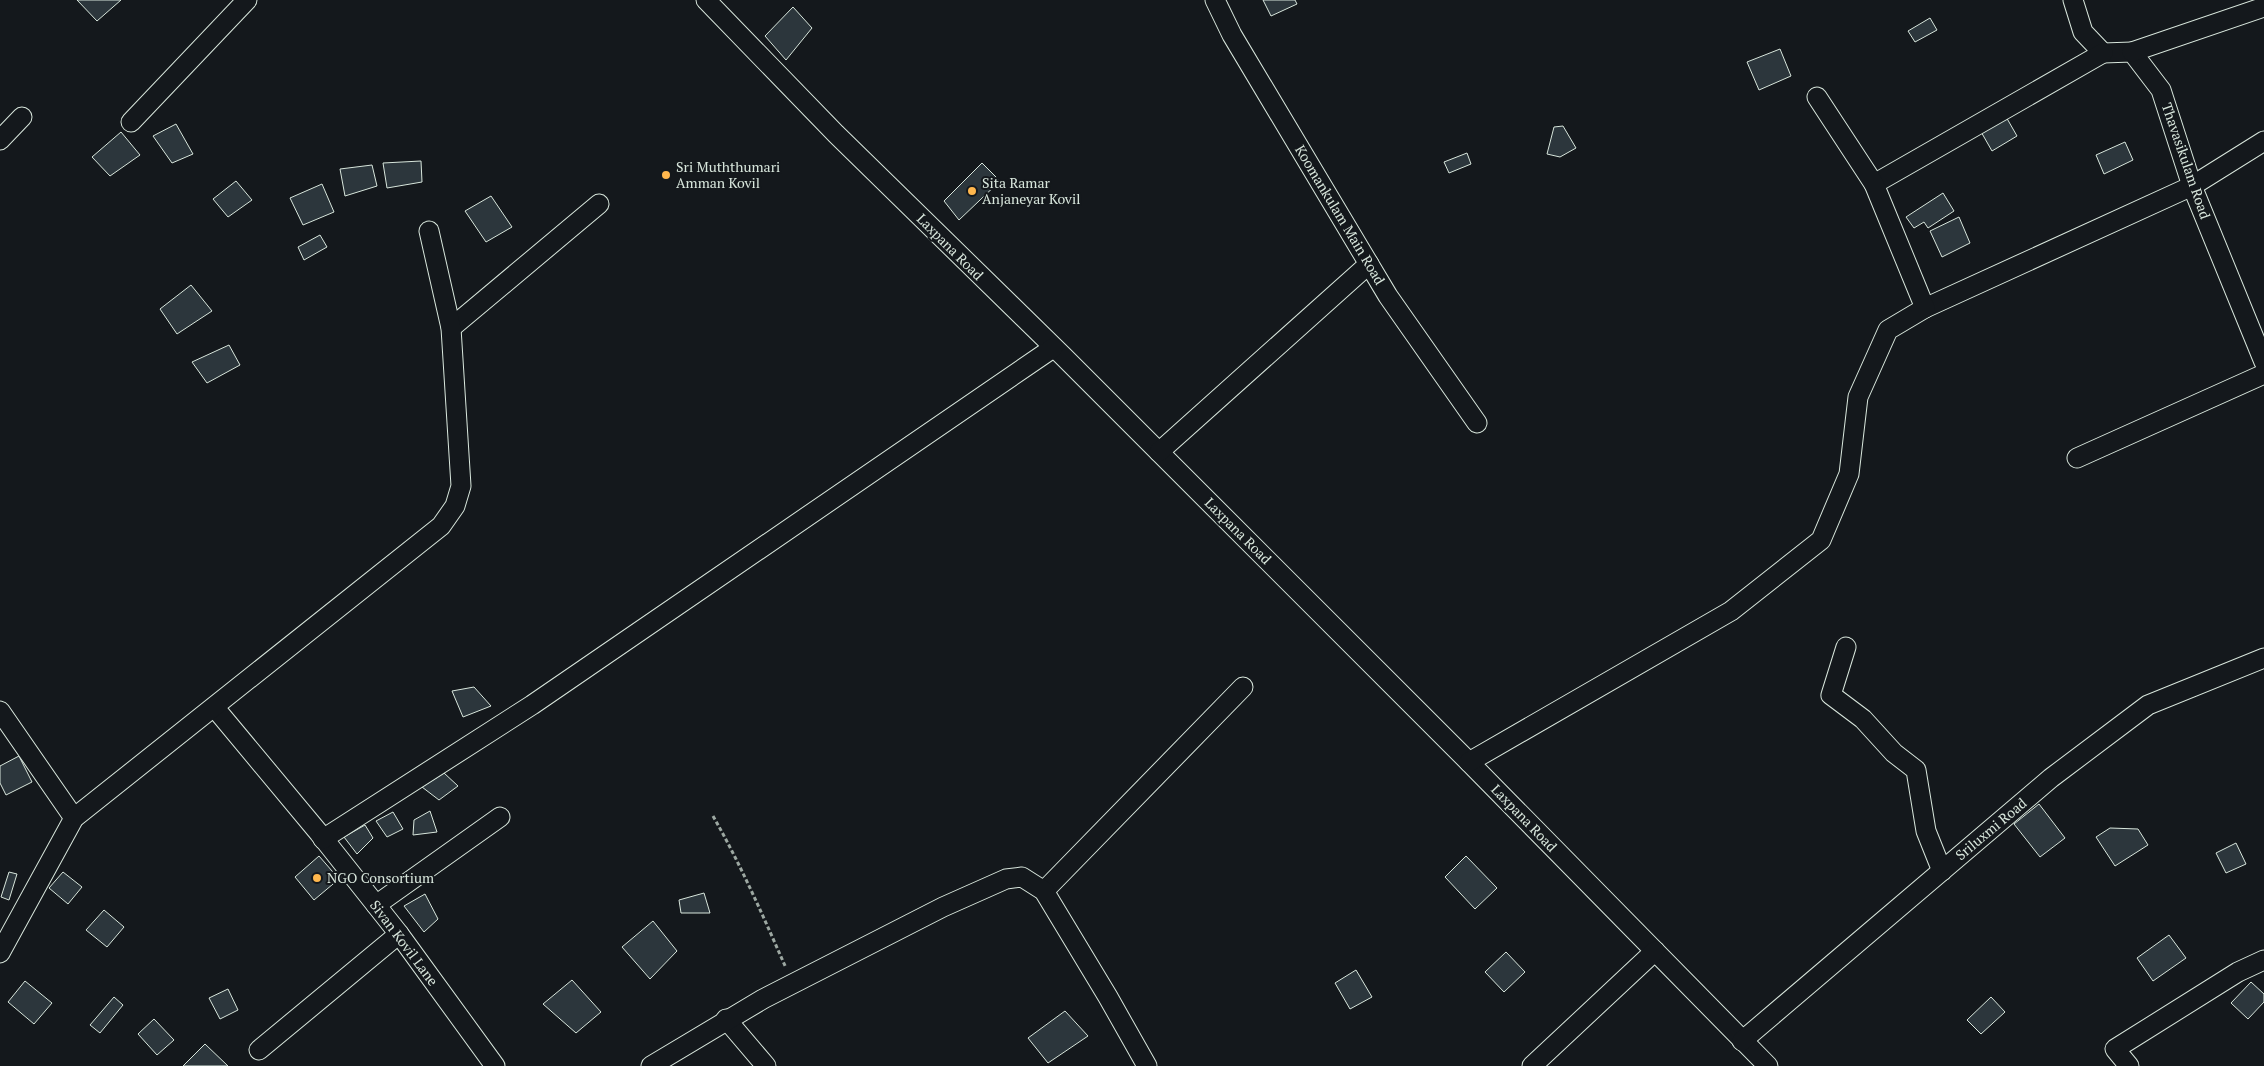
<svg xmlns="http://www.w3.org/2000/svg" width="2264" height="1066" font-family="'PT Serif',serif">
	<rect width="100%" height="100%" fill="#14181c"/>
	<g fill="#2c363c" stroke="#d8e6dc">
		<polygon points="77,0 121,0 97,21"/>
		<polygon points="1263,0 1295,0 1297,4 1271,16"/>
		<polygon points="793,7 812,28 786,60 765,36"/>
		<polygon points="1930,18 1937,30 1915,42 1908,31"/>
		<polygon points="1780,49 1791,76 1759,90 1747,62"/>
		<polygon points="2005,115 2017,136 1992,151 1980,130"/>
		<polygon points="176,124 193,154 172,163 153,136"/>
		<polygon points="1563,126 1576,148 1560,157 1547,154 1554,127"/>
		<polygon points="121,132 140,155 110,176 92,157"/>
		<polygon points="2125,142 2133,160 2104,174 2096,155"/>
		<polygon points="1467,153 1471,164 1449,173 1444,162"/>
		<polygon points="421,161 422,182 387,188 383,163"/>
		<polygon points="982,163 1000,181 959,220 944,201"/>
		<polygon points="372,165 377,186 345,196 340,169"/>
		<polygon points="236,181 252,200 228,217 213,199"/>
		<polygon points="322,184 334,212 303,225 290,198"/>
		<polygon points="1943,193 1954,211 1928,228 1924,222 1914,228 1906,217"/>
		<polygon points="491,196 512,227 486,242 465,211"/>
		<polygon points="1959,217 1970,243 1942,257 1930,231"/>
		<polygon points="320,235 327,247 304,260 298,247"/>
		<polygon points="191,285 212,311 177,334 160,309"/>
		<polygon points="229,345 240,365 207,383 192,362"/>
		<polygon points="474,687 491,706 463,717 452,691"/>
		<polygon points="19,756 32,782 6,795 0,783 0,766"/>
		<polygon points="444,773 458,786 439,800 422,787"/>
		<polygon points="2039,804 2065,838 2040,857 2014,824"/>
		<polygon points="430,811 437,832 413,835 414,820"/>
		<polygon points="393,812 403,829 387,837 376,821"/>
		<polygon points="365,825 373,838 357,854 344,837"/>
		<polygon points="2110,828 2138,829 2148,845 2115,866 2096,837"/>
		<polygon points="2236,843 2246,864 2226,873 2216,853"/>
		<polygon points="319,856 339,879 314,900 295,877"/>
		<polygon points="1466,856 1497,888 1475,909 1445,877"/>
		<polygon points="9,872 17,874 9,900 1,897"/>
		<polygon points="63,872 82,887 68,904 49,888"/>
		<polygon points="704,893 710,913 681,913 679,900"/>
		<polygon points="425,894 438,919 424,932 404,906"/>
		<polygon points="104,910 124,927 107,947 86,930"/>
		<polygon points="653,921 677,951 650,979 622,947"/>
		<polygon points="2169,935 2186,958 2153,981 2137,958"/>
		<polygon points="1506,952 1525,972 1504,992 1485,972"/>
		<polygon points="1356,970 1372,997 1350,1009 1335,983"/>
		<polygon points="572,980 601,1012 576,1033 543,1004"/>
		<polygon points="25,981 52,1003 34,1024 8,1002"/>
		<polygon points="2251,982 2264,994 2264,1002 2248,1019 2231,1003"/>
		<polygon points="228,989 238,1010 220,1019 209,998"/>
		<polygon points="114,997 123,1005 100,1033 90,1025"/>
		<polygon points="1991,997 2005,1012 1981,1034 1967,1020"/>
		<polygon points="1065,1011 1088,1036 1048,1063 1028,1038"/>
		<polygon points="154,1019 174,1040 157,1055 138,1034"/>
		<polygon points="205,1044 228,1066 183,1066"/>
	</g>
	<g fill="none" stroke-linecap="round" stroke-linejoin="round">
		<g stroke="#d8e6dc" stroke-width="21">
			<g id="minor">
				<polyline points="706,0 836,134 1063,356 1469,762 1768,1066"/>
				<polyline points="1215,0 1232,35 1388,296 1477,423"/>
				<polyline points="2073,0 2083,32 2103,53 2132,52 2161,90 2192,186 2264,362"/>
				<polyline points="2132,52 2264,7"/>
				<polyline points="131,122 247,0"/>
				<polyline points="0,140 22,117"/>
				<polyline points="1874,184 2103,53"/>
				<polyline points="1925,308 2192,186 2264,141"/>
				<polyline points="451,328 599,204"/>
				<polyline points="1159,452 1369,264"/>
				<polyline points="2077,458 2264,374"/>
				<polyline points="1846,647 1831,695 1863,719 1894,753 1916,770 1926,831 1942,871"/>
				<polyline points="215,708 319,833 399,934 495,1066"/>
				<polyline points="0,711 74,818"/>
				<polyline points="1469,762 1731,611 1821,540 1849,474 1858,397 1888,330 1925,308 1874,184 1817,97"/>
				<polyline points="323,839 532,705 1053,348"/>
				<polyline points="1044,891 1243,687"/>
				<polyline points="376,905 500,817"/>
				<polyline points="0,953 74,818 441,526 455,506 461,486 451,328 429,231"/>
				<polyline points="726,1019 766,1066"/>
				<polyline points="1742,1041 2051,778 2148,705 2264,658"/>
				<polyline points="259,1050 399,934"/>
				<polyline points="651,1066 763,999 943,907 1006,879 1022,877 1044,891 1108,997 1147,1066"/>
				<polyline points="1532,1066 1655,951"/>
				<polyline points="2129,1066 2115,1049 2238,972 2264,960"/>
			</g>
		</g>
		<path stroke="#9da8a2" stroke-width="3" stroke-dasharray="4 2.5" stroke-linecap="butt" d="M713,816C741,865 763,916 786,968"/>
		<use href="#minor" stroke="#14181c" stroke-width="19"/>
	</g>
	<g fill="#ffb74d" stroke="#14181c" stroke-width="2">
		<circle cx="666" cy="175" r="5"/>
		<circle cx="972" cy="191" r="5"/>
		<circle cx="317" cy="878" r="5"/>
	</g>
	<g text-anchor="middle" stroke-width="4" stroke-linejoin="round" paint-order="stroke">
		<g font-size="14" fill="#d8e6dc" stroke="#14181c">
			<text transform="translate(2186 161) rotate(71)" y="5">Thavasikulam Road</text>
			<text transform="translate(1340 215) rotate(59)" y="5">Koomankulam Main Road</text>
			<text transform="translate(950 247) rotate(45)" y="5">Laxpana Road</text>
			<text transform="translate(1238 531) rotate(45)" y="5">Laxpana Road</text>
			<text transform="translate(1524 818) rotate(46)" y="5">Laxpana Road</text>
			<text transform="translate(1991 829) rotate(-40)" y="5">Sriluxmi Road</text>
			<text transform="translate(404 943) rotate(53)" y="5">Sivan Kovil Lane</text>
		</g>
		<g font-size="14" fill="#d8e6dc" stroke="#14181c" text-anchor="start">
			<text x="676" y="172">Sri Muththumari<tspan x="676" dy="16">Amman Kovil</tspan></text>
			<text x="982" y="188">Sita Ramar<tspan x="982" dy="16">Anjaneyar Kovil</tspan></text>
			<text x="327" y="883">NGO Consortium</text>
		</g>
	</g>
</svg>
